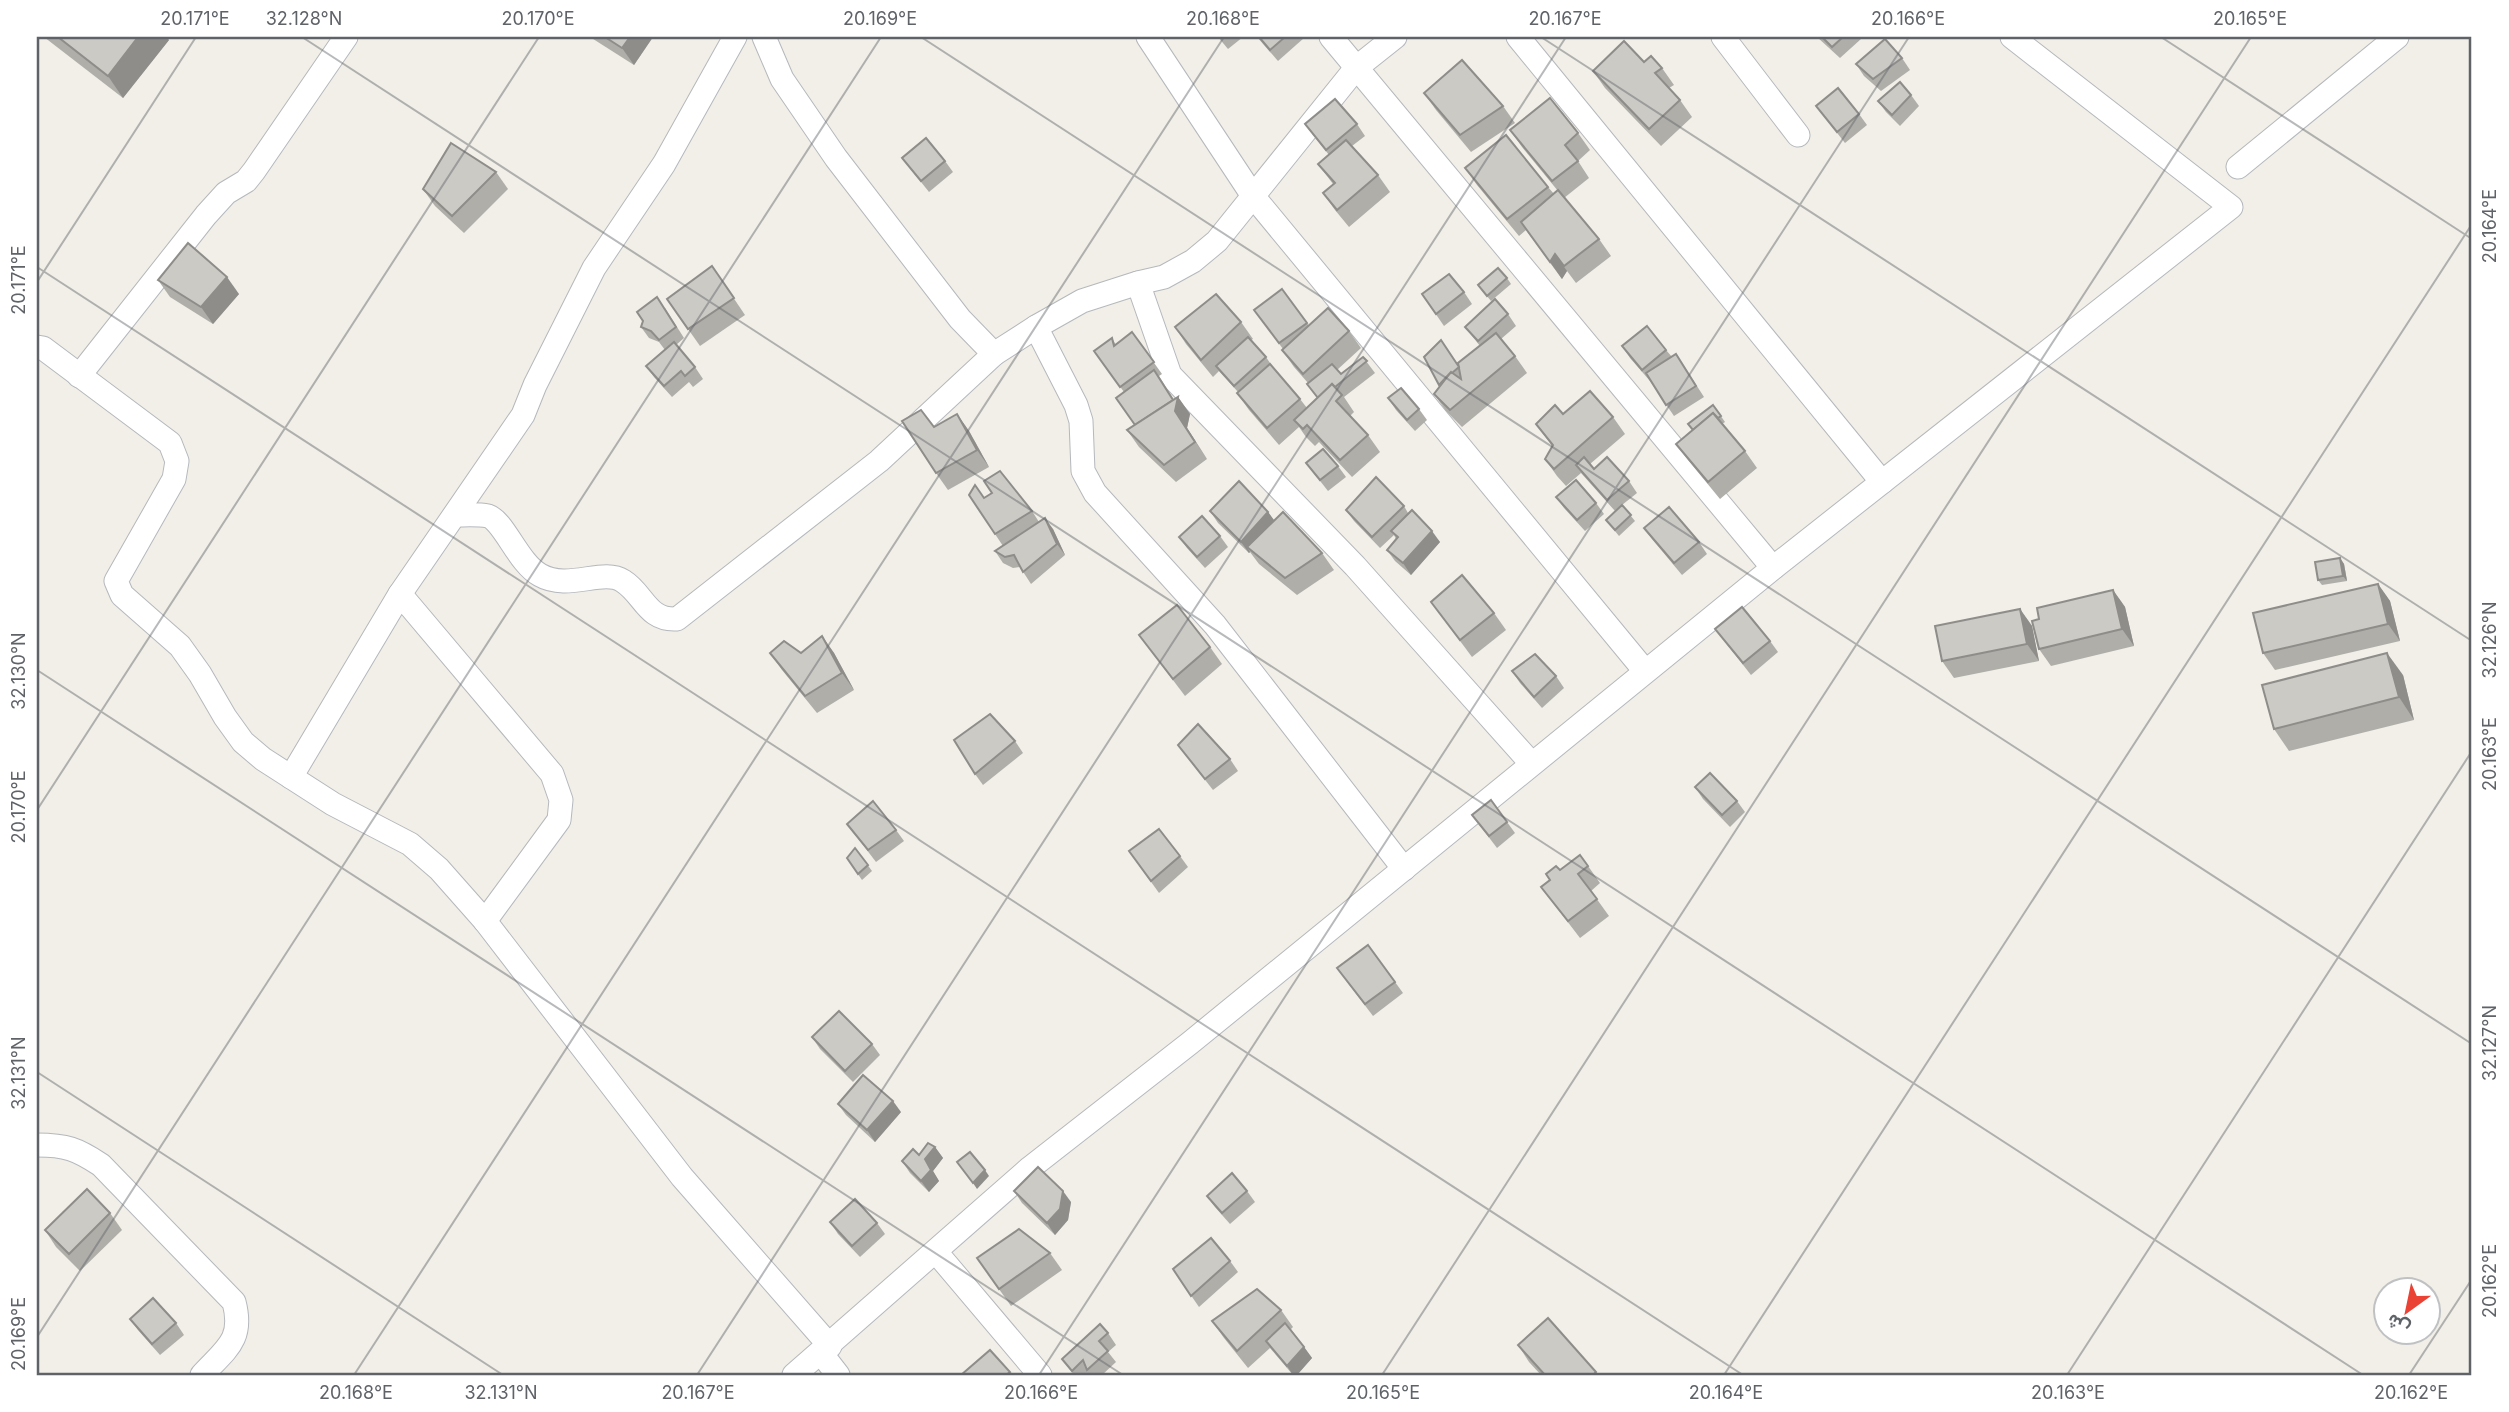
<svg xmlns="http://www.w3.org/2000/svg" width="2509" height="1412" font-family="Inter,Vazirmatn,sans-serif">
	<rect width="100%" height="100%" fill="#f1efe8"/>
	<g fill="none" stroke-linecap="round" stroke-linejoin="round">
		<g stroke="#b5b8bc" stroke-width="25">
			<g id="street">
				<polyline points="764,37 782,79 836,158 960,319 994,354 1036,327 1082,301 1138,283 1164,277 1193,261 1217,241 1356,68 1395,37"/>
				<polyline points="1148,37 1253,196 1645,671"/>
				<polyline points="1331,37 1773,568"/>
				<polyline points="1518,37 1882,482"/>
				<polyline points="1723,37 1798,135"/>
				<polyline points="2238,167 2397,37"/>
				<polyline points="1138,283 1170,375 1355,566 1531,763"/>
				<polyline points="1036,327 1076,405 1081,421 1083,471 1095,493 1215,625 1404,869"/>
				<polyline points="37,347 43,348 170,443 177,461 174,479 116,581 122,595 180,646 200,674 225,717 243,742 263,759 333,804 410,844 439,869 485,921 682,1177 830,1346"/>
				<polyline points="79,376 206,215 226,193 246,181 254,171 346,37"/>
				<path d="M455,515C465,515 478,514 488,516C504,521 518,563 540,575C568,591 603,568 623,581C644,594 647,621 677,619L879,461L994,354"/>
				<polyline points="400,594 552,774 561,800 559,820 485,921"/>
				<polyline points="291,777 400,594 523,415 535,385 594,268 664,164 735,37"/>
				<path d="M37,1145C66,1145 77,1149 101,1165L234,1302C244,1340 226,1349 202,1375"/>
				<polyline points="936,1252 1040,1375"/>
				<polyline points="821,1353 838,1375"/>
				<polyline points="794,1375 1030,1168 1190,1043 1773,568 2231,207 2012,37"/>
			</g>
		</g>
		<use href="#street" stroke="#fff" stroke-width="23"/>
	</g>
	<g fill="#afaea9">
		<polygon points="44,37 166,37 169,40 123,98"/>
		<polygon points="590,37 653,37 634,65"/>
		<polygon points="1218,37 1243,37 1228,49"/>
		<polygon points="1257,37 1303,37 1304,38 1278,61"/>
		<polygon points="1817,37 1859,37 1861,39 1840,58"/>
		<polygon points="1902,58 1910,70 1881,91 1864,76 1856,64"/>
		<polygon points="1644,62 1662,68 1674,85 1669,88 1680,100 1692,117 1661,146 1605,88 1593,71"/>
		<polygon points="1424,93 1503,106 1515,123 1471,152 1436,110"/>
		<polygon points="1911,95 1919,106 1900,126 1886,112 1878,101"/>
		<polygon points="1816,106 1859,114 1867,125 1845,143"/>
		<polygon points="1305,124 1357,124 1365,136 1352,146 1378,175 1390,192 1349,227 1335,210 1323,193 1333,184 1318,164 1329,155"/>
		<polygon points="1510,130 1578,133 1590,150 1578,161 1589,178 1564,198 1599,239 1611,256 1576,283 1567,271 1562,279 1526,230 1519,236 1477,185 1465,168 1548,187 1554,194 1558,191 1522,147"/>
		<polygon points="902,158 945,161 953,172 929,192"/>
		<polygon points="496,172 508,189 464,233 435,206 423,189"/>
		<polygon points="712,266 745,315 700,346 667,299"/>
		<polygon points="1507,278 1511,284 1491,301 1478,285"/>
		<polygon points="158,280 239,294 213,324 170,297"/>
		<polygon points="1282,289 1309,326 1349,331 1361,348 1337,370 1341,374 1363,357 1375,373 1344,397 1354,412 1350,416 1368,435 1380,452 1352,477 1319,442 1315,446 1306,437 1299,427 1279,445 1249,410 1237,393 1238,392 1219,371 1213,377 1186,344 1175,327 1241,322 1253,339 1251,340 1266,357 1274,369 1300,399 1307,408 1318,398 1307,384 1308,383 1294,367 1282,350 1283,349 1254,310"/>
		<polygon points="1464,292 1472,304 1444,326 1422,294"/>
		<polygon points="665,308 684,338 676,345 695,367 703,379 693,387 689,382 672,397 654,377 646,366 665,350 659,342 649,338 641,327"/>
		<polygon points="1508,314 1516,326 1501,339 1515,356 1527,373 1462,427 1446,411 1434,394 1440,386 1424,357 1459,366 1480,346 1465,327"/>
		<polygon points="1132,332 1162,374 1159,376 1174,400 1178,397 1190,414 1187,428 1207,459 1176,482 1139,447 1127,430 1135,425 1124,392 1094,351 1112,338 1116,345"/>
		<polygon points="1622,346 1666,350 1672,357 1684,366 1704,397 1674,416 1650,381 1630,358"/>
		<polygon points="1388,398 1419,409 1427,420 1415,431 1396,410"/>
		<polygon points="1713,405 1725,422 1722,424 1745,451 1757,468 1720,499 1688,460 1676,444 1692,430"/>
		<polygon points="957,414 969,431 989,467 948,490 936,473 934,427"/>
		<polygon points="1563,414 1613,417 1625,434 1590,464 1594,469 1629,481 1637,493 1622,505 1635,521 1619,536 1606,520 1615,511 1581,473 1566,486 1557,476 1545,459 1552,446 1536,424"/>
		<polygon points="1306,463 1338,466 1346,477 1328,491"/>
		<polygon points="969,495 984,498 1032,511 1039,522 1053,529 1065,555 1031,584 1020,567 1013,568 1003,563 995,551 1003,546"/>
		<polygon points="1556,497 1596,503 1604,514 1585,531 1564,508"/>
		<polygon points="1404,506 1408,513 1440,542 1411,575 1395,561 1387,550 1396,539 1394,535 1380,548 1354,521 1346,510"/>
		<polygon points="1210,511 1268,512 1274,520 1322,553 1334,570 1297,595 1259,564 1250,552 1249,553 1218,523"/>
		<polygon points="1644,528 1699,542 1707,554 1682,575 1652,539"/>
		<polygon points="1220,536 1228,547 1205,568 1187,548 1179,537"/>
		<polygon points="2340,558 2344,564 2347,581 2322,585 2318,580"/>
		<polygon points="2378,584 2390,601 2400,641 2275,670 2263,653"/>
		<polygon points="2113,590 2125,607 2134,646 2051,666 2039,649 2039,619"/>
		<polygon points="1431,602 1494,613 1506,630 1472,657"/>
		<polygon points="2020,609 2032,626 2039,661 1954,678 1942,661"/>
		<polygon points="1715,629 1770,641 1778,652 1751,675"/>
		<polygon points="1139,635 1210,647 1222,664 1185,696"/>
		<polygon points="822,636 834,653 854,690 817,713 782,670 770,653 801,653"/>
		<polygon points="1512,671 1556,676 1564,688 1542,708 1520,683"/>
		<polygon points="2403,675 2414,720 2289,751 2274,729"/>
		<polygon points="1015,741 1023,753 983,785 975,774"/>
		<polygon points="1178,745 1230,759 1238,771 1213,790"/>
		<polygon points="1695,787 1737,801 1745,812 1730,827 1703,799"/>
		<polygon points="1472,815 1507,822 1515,833 1497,848"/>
		<polygon points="847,824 896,830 904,841 876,862"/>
		<polygon points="855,848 872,871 862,880 847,858"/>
		<polygon points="1129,851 1180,856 1188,867 1159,893"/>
		<polygon points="1588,866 1600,883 1591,891 1609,916 1580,938 1541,887 1560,870"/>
		<polygon points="1345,979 1395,982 1403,993 1373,1016"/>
		<polygon points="812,1037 872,1044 880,1055 853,1082 820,1049"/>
		<polygon points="838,1104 901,1112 875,1142 846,1115"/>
		<polygon points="935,1147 943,1158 933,1171 939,1181 929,1192 910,1173 902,1161 919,1155"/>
		<polygon points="1014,1191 1071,1202 1068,1220 1055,1235 1022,1203"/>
		<polygon points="1247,1191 1255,1202 1230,1224 1215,1207 1207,1196"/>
		<polygon points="110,1213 122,1230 80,1271 56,1247 45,1230"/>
		<polygon points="830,1222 877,1223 885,1234 860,1257 838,1234"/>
		<polygon points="1050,1253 1062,1270 1011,1306 977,1258"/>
		<polygon points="1230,1261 1238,1272 1199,1307 1173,1269"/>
		<polygon points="1281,1310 1293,1327 1291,1329 1312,1358 1297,1375 1293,1375 1270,1348 1248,1368 1224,1338 1212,1321"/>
		<polygon points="130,1319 176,1323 184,1335 160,1355 138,1330"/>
		<polygon points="1108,1333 1116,1345 1108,1352 1116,1362 1102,1375 1091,1375 1090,1373 1087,1375 1074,1375 1062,1359"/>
		<polygon points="1518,1345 1596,1372 1598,1375 1541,1375 1529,1362"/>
	</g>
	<g fill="#8f8d8a">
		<polygon points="138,37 166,37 169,40 123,98 108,76"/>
		<polygon points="630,37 653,37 634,65 622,48"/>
		<polygon points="1555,254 1567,271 1562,279 1550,262"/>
		<polygon points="227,277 239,294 213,324 201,307"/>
		<polygon points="1154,370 1176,404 1178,397 1190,414 1187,428 1207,459 1175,411"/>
		<polygon points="957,414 969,431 989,467 977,450"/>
		<polygon points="1268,512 1276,523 1247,547 1250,552 1249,553 1241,542"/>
		<polygon points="1045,518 1053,529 1065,555 1057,544"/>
		<polygon points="1432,531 1440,542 1411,575 1403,563"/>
		<polygon points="2340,558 2344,564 2347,581 2343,576"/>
		<polygon points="2378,584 2390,601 2400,641 2388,624"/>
		<polygon points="2113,590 2125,607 2134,646 2122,629"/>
		<polygon points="2020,609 2032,626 2039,661 2027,644"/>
		<polygon points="822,636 834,653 854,690 842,673"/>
		<polygon points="2387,653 2403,675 2414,720 2399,697"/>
		<polygon points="893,1101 901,1112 875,1142 867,1130"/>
		<polygon points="935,1147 943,1158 933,1171 939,1181 929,1192 921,1181 925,1159"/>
		<polygon points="985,1170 989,1176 977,1189 973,1183"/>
		<polygon points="1063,1191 1071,1202 1068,1220 1055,1235 1047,1223"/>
		<polygon points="1304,1347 1312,1358 1297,1375 1293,1375 1287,1366"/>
	</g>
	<g fill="#cccac5" stroke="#8f8d8a" stroke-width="2">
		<polygon points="58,37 138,37 108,76"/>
		<polygon points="605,37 630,37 622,48"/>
		<polygon points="1259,37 1285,37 1270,50"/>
		<polygon points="1822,37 1843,37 1832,47"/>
		<polygon points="1885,39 1902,58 1873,79 1856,64"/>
		<polygon points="1624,41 1644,62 1651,56 1662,68 1655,73 1680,100 1649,129 1593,71"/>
		<polygon points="1462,60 1503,106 1460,135 1424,93"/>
		<polygon points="1900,82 1911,95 1892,115 1878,101"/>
		<polygon points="1838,88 1859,114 1837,132 1816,106"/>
		<polygon points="1550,98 1578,133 1565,145 1578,161 1552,181 1510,130"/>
		<polygon points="1335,99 1357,124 1326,150 1305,124"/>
		<polygon points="1506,135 1548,187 1507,219 1465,168"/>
		<polygon points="926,138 945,161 921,181 902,158"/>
		<polygon points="1346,140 1378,175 1337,210 1323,193 1335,183 1318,164"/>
		<polygon points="451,143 496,172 452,216 423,189"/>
		<polygon points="1558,190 1599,239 1564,266 1555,254 1550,262 1521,222"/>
		<polygon points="188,243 227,277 201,307 158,280"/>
		<polygon points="712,266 734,298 688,329 667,299"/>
		<polygon points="1498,268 1507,278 1487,296 1478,285"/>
		<polygon points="1449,274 1464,292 1436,314 1422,294"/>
		<polygon points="1282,289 1307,323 1279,343 1254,310"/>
		<polygon points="1216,294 1241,322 1201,360 1175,327"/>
		<polygon points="657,297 676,327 659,340 651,331 641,327 643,321 637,312"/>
		<polygon points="1495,299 1508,314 1478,341 1465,327"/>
		<polygon points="1328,308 1349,331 1303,374 1282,350"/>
		<polygon points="1647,326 1666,350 1642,370 1622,346"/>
		<polygon points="1132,332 1154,362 1120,387 1094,351 1112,338 1114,346"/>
		<polygon points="1496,333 1515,356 1450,410 1434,394 1451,372 1461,379 1458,363"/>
		<polygon points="1248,337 1266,357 1234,386 1216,366"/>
		<polygon points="1441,340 1459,367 1452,373 1451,372 1439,385 1424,357"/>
		<polygon points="674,342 695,367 685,376 681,371 664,386 646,366"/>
		<polygon points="1676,354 1696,386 1666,405 1646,373"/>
		<polygon points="1363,357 1367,361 1335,387 1332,384 1318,398 1307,384 1332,364 1341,374"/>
		<polygon points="1270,364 1300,399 1267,428 1237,393"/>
		<polygon points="1154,370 1173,400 1135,425 1116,398"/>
		<polygon points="1332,384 1342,395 1336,401 1368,435 1340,460 1307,425 1303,429 1294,420"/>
		<polygon points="1401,388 1419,409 1407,420 1388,398"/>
		<polygon points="1590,391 1613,417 1554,469 1545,459 1553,445 1536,424 1555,405 1563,414"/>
		<polygon points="1178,397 1175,411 1195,442 1164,465 1127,430"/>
		<polygon points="1713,405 1721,416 1718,418 1713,413 1693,430 1688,424"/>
		<polygon points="921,410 934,427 957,414 977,450 936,473 902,421"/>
		<polygon points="1713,413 1745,451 1708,482 1676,444"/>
		<polygon points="1323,449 1338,466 1320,480 1306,463"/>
		<polygon points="1584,457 1594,469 1607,457 1629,481 1607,500 1576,465"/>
		<polygon points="1000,471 1032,511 995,534 969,495 975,485 984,498 992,493 984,481"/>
		<polygon points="1376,477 1404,506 1372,537 1346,510"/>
		<polygon points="1576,480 1596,503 1577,520 1556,497"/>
		<polygon points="1239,481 1268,512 1241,542 1210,511"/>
		<polygon points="1622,505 1631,515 1615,530 1606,520"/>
		<polygon points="1669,507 1699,542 1674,563 1644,528"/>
		<polygon points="1412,510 1432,531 1403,563 1387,550 1398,537 1391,531"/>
		<polygon points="1283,512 1322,553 1285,578 1247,547"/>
		<polygon points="1202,516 1220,536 1197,557 1179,537"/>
		<polygon points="1045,518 1057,544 1023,572 1014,555 1005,557 995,551"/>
		<polygon points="2340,558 2343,576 2318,580 2315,562"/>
		<polygon points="1462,575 1494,613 1460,640 1431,602"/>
		<polygon points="2378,584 2388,624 2263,653 2253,613"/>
		<polygon points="2113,590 2122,629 2039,649 2032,621 2039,619 2037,608"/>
		<polygon points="1177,605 1210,647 1173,679 1139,635"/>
		<polygon points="1742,607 1770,641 1743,663 1715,629"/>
		<polygon points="2020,609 2027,644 1942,661 1935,626"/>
		<polygon points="822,636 842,673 805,696 770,653 784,641 801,653"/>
		<polygon points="2387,653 2399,697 2274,729 2262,685"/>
		<polygon points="1535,654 1556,676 1534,697 1512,671"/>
		<polygon points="990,714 1015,741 975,774 954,740"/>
		<polygon points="1198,724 1230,759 1205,779 1178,745"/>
		<polygon points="1710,773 1737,801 1722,815 1695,787"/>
		<polygon points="1491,800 1507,822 1489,836 1472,815"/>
		<polygon points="873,801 896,830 868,850 847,824"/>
		<polygon points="1159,829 1180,856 1151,881 1129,851"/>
		<polygon points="855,848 868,865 858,874 847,858"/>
		<polygon points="1580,855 1588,866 1578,874 1597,899 1568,921 1541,887 1550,880 1546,874 1556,866 1560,870"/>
		<polygon points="1368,945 1395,982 1365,1004 1337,968"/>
		<polygon points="839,1011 872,1044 845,1071 812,1037"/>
		<polygon points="863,1075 893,1101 867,1130 838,1104"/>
		<polygon points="928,1143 935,1147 925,1159 931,1170 921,1181 902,1161 913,1149 919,1155"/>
		<polygon points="970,1152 985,1170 973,1183 957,1162"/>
		<polygon points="1038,1167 1063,1191 1060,1209 1047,1223 1014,1191"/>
		<polygon points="1232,1173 1247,1191 1222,1213 1207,1196"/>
		<polygon points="87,1189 110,1213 69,1254 45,1230"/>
		<polygon points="855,1199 877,1223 852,1246 830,1222"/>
		<polygon points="1019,1229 1050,1253 999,1289 977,1258"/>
		<polygon points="1211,1238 1230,1261 1191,1296 1173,1269"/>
		<polygon points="1257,1289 1281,1310 1237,1351 1212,1321"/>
		<polygon points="153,1298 176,1323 152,1344 130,1319"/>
		<polygon points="1548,1318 1596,1372 1593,1375 1545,1375 1518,1345"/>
		<polygon points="1285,1323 1304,1347 1287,1366 1266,1341"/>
		<polygon points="1100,1324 1108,1333 1099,1341 1108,1351 1087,1370 1083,1360 1072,1371 1062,1359"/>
		<polygon points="990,1350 1010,1372 1006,1375 961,1375"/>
	</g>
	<path fill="none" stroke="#5f6368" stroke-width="2" stroke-opacity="0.45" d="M302,37L2363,1375M921,37L2472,1044M1541,37L2472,641M2161,37L2472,239M37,267L1743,1375M37,282L196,37M37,670L1123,1375M37,810L539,37M37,1072L503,1375M37,1337L881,37M354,1375L1224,37M697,1375L1566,37M1039,1375L1909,37M1382,1375L2251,37M1724,1375L2472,224M2067,1375L2472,751M2409,1375L2472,1279"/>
	<rect width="2509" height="1412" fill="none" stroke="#ffffff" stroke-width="77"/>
	<g transform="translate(2407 1311) rotate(213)"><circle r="33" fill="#ffffff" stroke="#bfc1c3" stroke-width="2"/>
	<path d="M0-5L12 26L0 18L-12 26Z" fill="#ea4335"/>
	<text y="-10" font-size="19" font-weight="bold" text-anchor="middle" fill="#5f6368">ش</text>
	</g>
	<rect x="38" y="38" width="2432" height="1336" fill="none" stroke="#5f6368" stroke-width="2.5"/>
	<g font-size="18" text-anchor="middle" fill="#5f6368">
		<text x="195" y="25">20.171°E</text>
		<text x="304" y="25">32.128°N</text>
		<text x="538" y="25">20.170°E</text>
		<text x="880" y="25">20.169°E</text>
		<text x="1223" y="25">20.168°E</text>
		<text x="1565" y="25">20.167°E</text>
		<text x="1908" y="25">20.166°E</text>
		<text x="2250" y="25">20.165°E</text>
		<text transform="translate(2490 226) rotate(-90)" y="6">20.164°E</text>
		<text transform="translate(19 280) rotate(-90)" y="6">20.171°E</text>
		<text transform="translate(2490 640) rotate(-90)" y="6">32.126°N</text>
		<text transform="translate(19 671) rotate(-90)" y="6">32.130°N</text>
		<text transform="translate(2490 754) rotate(-90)" y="6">20.163°E</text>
		<text transform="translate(19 807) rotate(-90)" y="6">20.170°E</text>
		<text transform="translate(2490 1043) rotate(-90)" y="6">32.127°N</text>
		<text transform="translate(19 1073) rotate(-90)" y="6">32.131°N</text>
		<text transform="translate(2490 1281) rotate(-90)" y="6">20.162°E</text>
		<text transform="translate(19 1334) rotate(-90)" y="6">20.169°E</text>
		<text x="356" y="1399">20.168°E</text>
		<text x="501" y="1399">32.131°N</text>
		<text x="698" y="1399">20.167°E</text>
		<text x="1041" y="1399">20.166°E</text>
		<text x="1383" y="1399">20.165°E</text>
		<text x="1726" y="1399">20.164°E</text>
		<text x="2068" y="1399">20.163°E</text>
		<text x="2411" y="1399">20.162°E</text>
	</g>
</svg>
